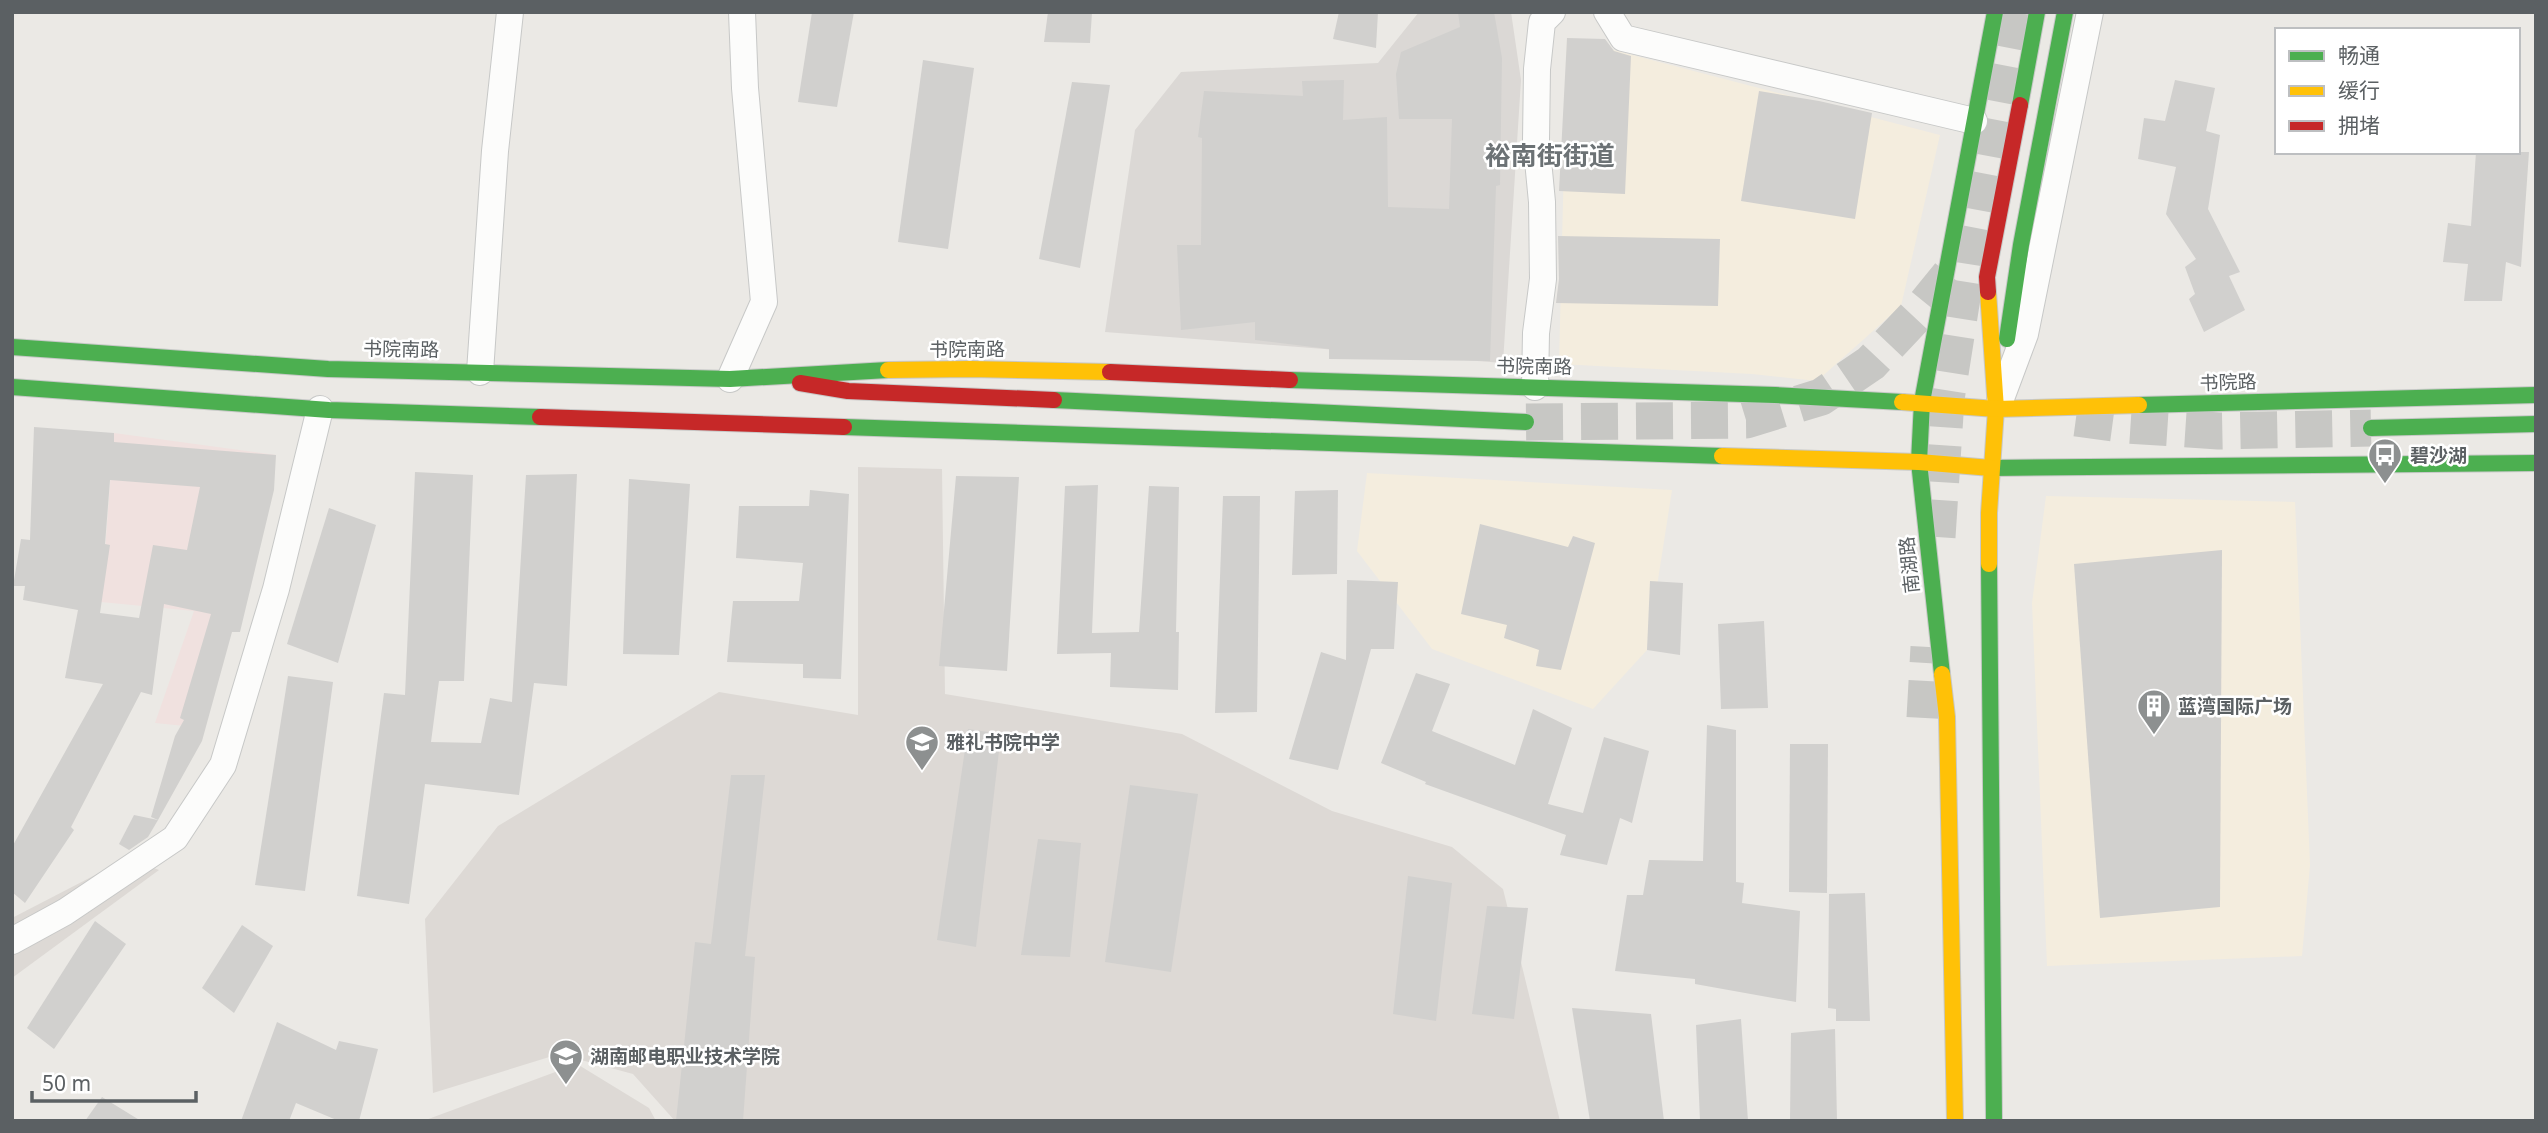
<svg xmlns="http://www.w3.org/2000/svg" width="2548" height="1133" font-family="'Noto Sans','Noto Sans SC',sans-serif">
	<rect width="100%" height="100%" fill="#ebe9e5"/>
	<g fill="#f4edde">
		<polygon points="1567,38 1940,135 1901,306 1817,381 1752,374 1559,364"/>
		<polygon points="1367,473 1672,490 1647,650 1593,709 1432,649 1357,551"/>
		<polygon points="2046,496 2295,502 2310,865 2302,956 2047,966 2032,603"/>
	</g>
	<polygon fill="#dbd8d5" points="1419,12 1511,12 1521,80 1503,363 1105,332 1135,130 1181,72 1378,63"/>
	<g fill="#ddd9d5">
		<polygon points="858,467 942,469 945,694 1182,734 1332,811 1452,847 1503,889 1560,1121 675,1121 633,1074 559,1054 433,1093 425,919 498,826 719,692 858,715"/>
		<polygon points="128,858 159,870 12,978 12,918"/>
		<polygon points="577,1064 649,1108 656,1121 423,1121"/>
	</g>
	<polygon fill="#f0e1df" points="114,433 276,455 205,728 155,723 194,611 101,602"/>
	<g fill="#d1d0ce" fill-rule="evenodd">
		<polygon points="812,12 854,12 837,107 798,102"/>
		<polygon points="1048,12 1092,12 1090,43 1044,42"/>
		<polygon points="1339,12 1378,12 1376,48 1333,39"/>
		<polygon points="1458,12 1494,12 1502,58 1500,185 1496,186 1490,361 1329,359 1329,349 1255,340 1255,322 1181,330 1177,245 1201,245 1202,138 1198,137 1204,91 1303,96 1302,81 1344,80 1343,120 1387,117 1388,207 1449,209 1452,119 1399,119 1396,74 1401,52 1460,27"/>
		<polygon points="1567,38 1605,39 1614,51 1631,56 1625,194 1559,191"/>
		<polygon points="923,60 974,68 948,249 898,242"/>
		<polygon points="2175,80 2215,88 2206,131 2220,135 2208,209 2240,272 2229,276 2245,310 2204,332 2189,299 2195,294 2185,267 2196,259 2166,214 2176,167 2138,159 2144,118 2165,121"/>
		<polygon points="1072,82 1110,85 1080,268 1039,259"/>
		<polygon points="1759,91 1819,101 1872,113 1855,219 1741,201"/>
		<polygon points="2476,152 2529,152 2521,267 2506,262 2502,301 2464,301 2468,264 2443,262 2448,223 2471,226"/>
		<polygon points="1558,236 1720,239 1718,306 1556,303 1559,279"/>
		<path d="M34,427L114,433V442L276,455L274,490L240,632H232L202,741L158,820L151,817L175,736L184,720L180,718L211,614L164,604L152,695L141,692L71,827L74,830L25,903L12,892V847L103,684L65,678L78,610L23,600L25,586H13L21,539L30,540ZM110,480L200,487L187,550L153,545L139,618L100,613L110,545L105,544Z"/>
		<polygon points="415,472 473,475 464,681 439,681 431,742 481,743 490,698 512,702 526,475 577,474 567,686 534,683 519,795 425,784 409,904 357,896 384,693 405,695"/>
		<polygon points="956,476 1019,477 1007,671 939,666"/>
		<polygon points="629,479 690,484 679,655 623,654"/>
		<polygon points="1098,485 1092,633 1139,632 1149,486 1179,487 1176,632 1179,632 1178,690 1110,687 1111,653 1057,654 1065,486"/>
		<polygon points="810,490 849,494 841,679 803,678 803,664 727,662 733,601 799,601 803,563 736,558 739,506 809,506"/>
		<polygon points="1338,490 1337,574 1292,575 1295,491"/>
		<polygon points="1223,496 1260,496 1257,712 1215,713"/>
		<polygon points="329,508 376,525 338,663 287,644"/>
		<polygon points="1480,524 1568,547 1573,536 1595,543 1561,670 1536,666 1539,650 1504,638 1507,625 1461,614"/>
		<polygon points="2222,550 2220,907 2100,918 2074,564"/>
		<polygon points="1347,580 1398,582 1394,649 1371,649 1338,770 1289,759 1321,652 1346,660"/>
		<polygon points="1650,581 1683,583 1680,655 1647,650"/>
		<polygon points="1764,621 1768,708 1721,709 1718,624"/>
		<polygon points="1416,673 1450,684 1432,731 1515,765 1533,709 1572,728 1548,804 1583,813 1604,737 1649,751 1632,823 1620,818 1607,865 1560,855 1566,835 1425,784 1426,782 1381,763"/>
		<polygon points="288,676 333,682 305,891 255,885"/>
		<polygon points="1707,725 1736,730 1736,882 1744,883 1742,903 1800,911 1796,1002 1695,984 1695,979 1615,971 1627,895 1643,895 1649,860 1703,861"/>
		<polygon points="968,729 1001,734 976,947 937,940"/>
		<polygon points="1790,744 1828,744 1827,893 1789,892"/>
		<polygon points="731,775 765,775 745,956 755,957 743,1121 676,1121 695,942 711,944"/>
		<polygon points="1130,785 1198,794 1171,972 1105,962"/>
		<polygon points="134,815 158,820 148,837 129,850 119,844"/>
		<polygon points="1038,839 1081,843 1070,957 1021,955"/>
		<polygon points="1408,876 1452,883 1436,1021 1393,1014"/>
		<polygon points="1865,893 1870,1021 1836,1021 1836,1009 1828,1008 1829,894"/>
		<polygon points="1487,906 1528,908 1514,1019 1472,1014"/>
		<polygon points="95,921 126,944 54,1049 27,1028"/>
		<polygon points="242,925 273,946 234,1013 202,988"/>
		<polygon points="1572,1008 1651,1014 1664,1121 1590,1121"/>
		<polygon points="1741,1019 1748,1121 1700,1121 1696,1025"/>
		<polygon points="277,1022 336,1050 339,1041 378,1049 359,1121 339,1121 296,1103 289,1121 241,1121"/>
		<polygon points="1835,1029 1837,1121 1790,1121 1791,1033"/>
		<polygon points="102,1097 141,1121 85,1121"/>
	</g>
	<g fill="none" stroke-linecap="round" stroke-linejoin="round">
		<g stroke="#c7c7c4" stroke-width="37" stroke-dasharray="37 18" stroke-linecap="butt">
			<polyline points="2076,418 2128,425 2219,431 2371,428"/>
			<polyline points="1526,422 1746,420 1821,397 1871,363 1921,310 1952,272"/>
			<polyline points="1937,537 1946,399 1969,253 2015,12"/>
			<polyline points="1925,718 1929,647"/>
		</g>
		<g stroke="#c7c8c7" stroke-width="28">
			<g id="street">
				<polyline points="1607,12 1623,38 1974,121"/>
				<polyline points="480,372 495,151 510,12"/>
				<polyline points="730,379 764,302 745,88 742,12"/>
				<polyline points="1535,387 1536,333 1543,279 1542,202 1536,140 1537,69 1542,22 1552,12"/>
				<polyline points="2000,401 2025,334 2090,12"/>
				<polyline points="12,941 65,912 175,838 223,765 276,589 320,409"/>
			</g>
		</g>
		<g stroke="#c7c8c7" stroke-width="18">
			<g id="fast">
				<polyline points="2020,105 2037,12"/>
				<polyline points="2007,339 2021,245 2065,12"/>
				<polyline points="12,347 328,369 730,379 888,370"/>
				<polyline points="1290,380 1775,395 1902,402"/>
				<polyline points="12,387 329,410 540,417"/>
				<polyline points="1054,400 1526,422"/>
				<polyline points="2139,405 2536,395"/>
				<polyline points="844,427 1722,456"/>
				<polyline points="2371,428 2536,424"/>
				<polyline points="1991,468 2536,463"/>
				<polyline points="1989,564 1994,1121"/>
				<polyline points="1942,674 1919,462 1922,402 1995,12"/>
			</g>
		</g>
		<g stroke="#c7c8c7" stroke-width="18">
			<g id="slow">
				<polyline points="1988,292 1996,409 1989,513 1989,564"/>
				<polyline points="888,370 970,369 1110,372"/>
				<polyline points="1902,402 1996,409 2139,405"/>
				<polyline points="1722,456 1919,462"/>
				<polyline points="1919,462 1991,468"/>
				<polyline points="1942,674 1947,717 1955,1121"/>
			</g>
		</g>
		<g stroke="#c7c8c7" stroke-width="18">
			<g id="jam">
				<polyline points="1988,292 1987,277 2020,105"/>
				<polyline points="1110,372 1290,380"/>
				<polyline points="800,383 848,391 1054,400"/>
				<polyline points="540,417 844,427"/>
			</g>
		</g>
		<use href="#street" stroke="#fcfcfb" stroke-width="26"/>
		<use href="#fast" stroke="#4caf50" stroke-width="16"/>
		<use href="#slow" stroke="#ffc107" stroke-width="16"/>
		<use href="#jam" stroke="#c62828" stroke-width="16"/>
	</g>
	<defs>
		<g id="bus-pin" transform="scale(1.75)"><path d="M0 17L-7.5 6A9.5 9.5 0 1 1 7.5 6Z" fill="#8d9090" stroke="#fff"/><path d="M-5-6H5V4H4V6H2V4H-2V6H-4V4H-5ZM-3.5-4V0h7V-4ZM-3.5 1.2v1.5H-2V1.2ZM2 1.2v1.5H3.5V1.2Z" fill="#fff"/></g>
		<g id="building-pin" transform="scale(1.75)"><path d="M0 17L-7.5 6A9.5 9.5 0 1 1 7.5 6Z" fill="#8d9090" stroke="#fff"/><path d="M-4-6H4V6H1V3H-1V6H-4ZM-2.5-4.3h1.7v1.8h-1.7ZM.8-4.3h1.7v1.8H.8ZM-2.5-1h1.7V.8h-1.7ZM.8-1h1.7V.8H.8Z" fill="#fff"/></g>
		<g id="school-pin" transform="scale(1.75)"><path d="M0 17L-7.5 6A9.5 9.5 0 1 1 7.5 6Z" fill="#8d9090" stroke="#fff"/><path d="M0-5L7-2L0 1L-7-2ZM-4 1L0 2.5L4 1V4Q0 6-4 4Z" fill="#fff"/></g>
		<g id="university-pin" transform="scale(1.75)"><path d="M0 17L-7.5 6A9.5 9.5 0 1 1 7.5 6Z" fill="#8d9090" stroke="#fff"/><path d="M0-5L7-2L0 1L-7-2ZM-4 1L0 2.5L4 1V4Q0 6-4 4Z" fill="#fff"/></g>
	</defs>
	<g fill-rule="evenodd">
		<use href="#bus-pin" x="2385" y="455"/>
		<use href="#building-pin" x="2154" y="706"/>
		<use href="#school-pin" x="922" y="742"/>
		<use href="#university-pin" x="566" y="1056"/>
	</g>
	<g text-anchor="middle" stroke-width="5" stroke-linejoin="round" paint-order="stroke">
		<g font-size="19" fill="#5b6063" stroke="#fff">
			<text transform="translate(401 349) rotate(1)" y="7">书院南路</text>
			<text x="967" y="356">书院南路</text>
			<text transform="translate(1534 366) rotate(1)" y="7">书院南路</text>
			<text transform="translate(2228 382) rotate(-2)" y="7">书院路</text>
			<text transform="translate(1909 565) rotate(-96)" y="7">南湖路</text>
		</g>
		<g font-size="19" font-weight="bold" fill="#5b6063" stroke="#fff" text-anchor="start">
			<text x="2410" y="462">碧沙湖</text>
			<text x="2178" y="713">蓝湾国际广场</text>
			<text x="946" y="749">雅礼书院中学</text>
			<text x="590" y="1063">湖南邮电职业技术学院</text>
		</g>
		<g font-size="26" font-weight="bold" fill="#6c7275" stroke="#fff">
			<text x="1550" y="165">裕南街街道</text>
		</g>
	</g>
	<rect width="2548" height="1133" fill="none" stroke="#5b6063" stroke-width="28"/>
	<rect x="2275" y="28" width="245" height="126" fill="#ffffff" stroke="#bdbfc1" stroke-width="2"/>
	<rect x="2289" y="51" width="35" height="10" fill="#4caf50" stroke="#bdbfc1" stroke-width="2"/>
	<text x="2338" y="63" font-size="21" fill="#5b6063">畅通</text>
	<rect x="2289" y="86" width="35" height="10" fill="#ffc107" stroke="#bdbfc1" stroke-width="2"/>
	<text x="2338" y="98" font-size="21" fill="#5b6063">缓行</text>
	<rect x="2289" y="121" width="35" height="10" fill="#c62828" stroke="#bdbfc1" stroke-width="2"/>
	<text x="2338" y="133" font-size="21" fill="#5b6063">拥堵</text>
	<path d="M32 1091v10h164v-10" fill="none" stroke="#5b6063" stroke-width="3.5"/>
	<text x="42" y="1091" font-size="21" fill="#5b6063" stroke="#ffffff" stroke-width="5" paint-order="stroke">50 m</text>
</svg>
